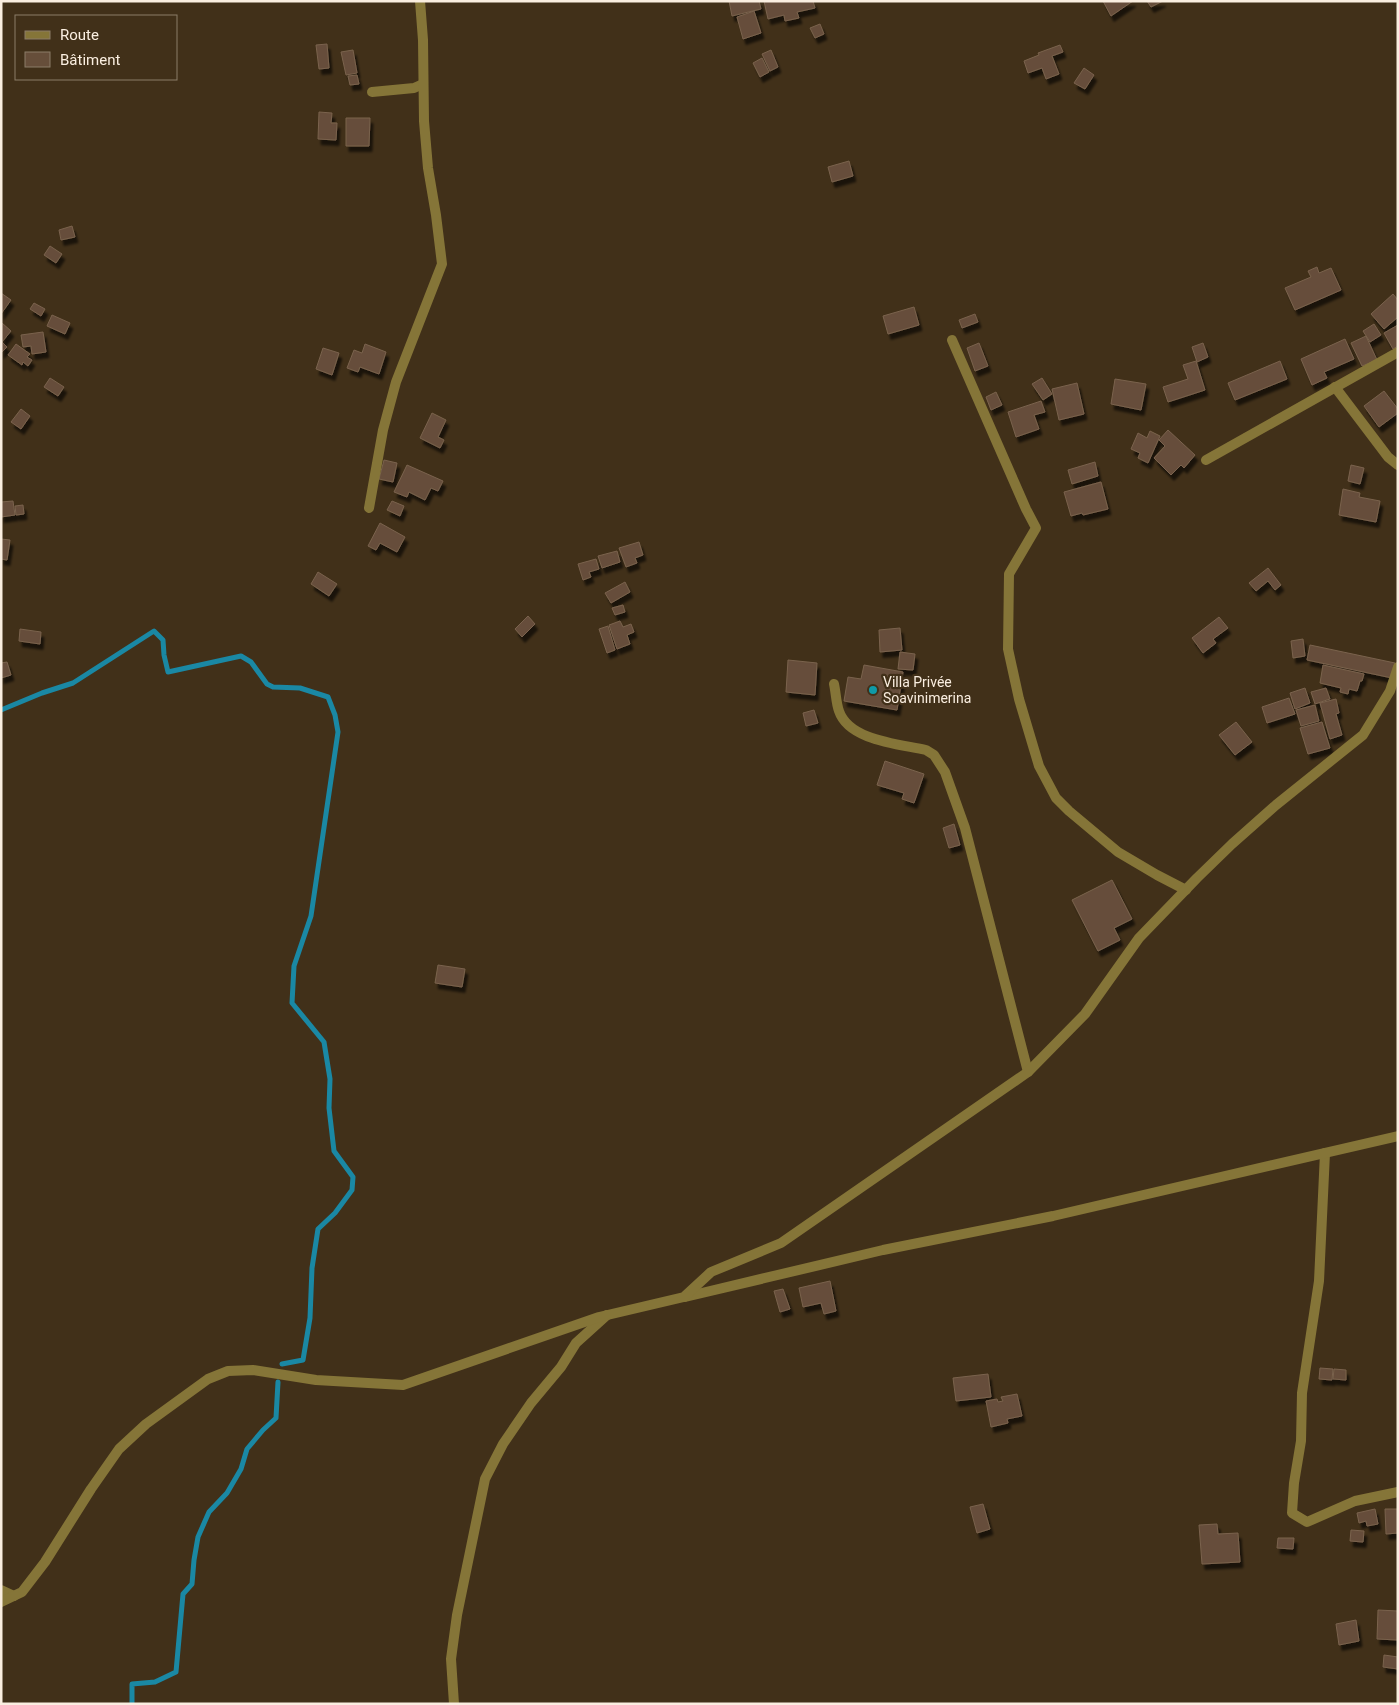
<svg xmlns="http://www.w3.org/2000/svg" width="1399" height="1705" font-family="Roboto,sans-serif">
	<defs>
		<filter id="shadow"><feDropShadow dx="3" dy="5.5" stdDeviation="1" flood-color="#0009"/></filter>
	</defs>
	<rect width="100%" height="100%" fill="#413019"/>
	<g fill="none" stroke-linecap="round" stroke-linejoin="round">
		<g stroke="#1a88a4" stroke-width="5">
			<polyline points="1,710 42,693 73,683 154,631 163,640 164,655 168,672 241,656 251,662 267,684 273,687 300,688 328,697 335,715 338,732 311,916 294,966 292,1003 324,1042 330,1079 329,1108 334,1151 353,1177 352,1190 335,1213 318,1229 312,1268 310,1318 303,1360 282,1364"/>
			<polyline points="132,1704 132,1684 155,1682 176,1672 183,1594 192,1584 194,1560 198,1537 209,1512 227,1493 241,1469 247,1449 263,1430 276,1418 278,1382"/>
		</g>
	</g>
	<g fill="#664e3a" stroke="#7a624d" filter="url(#shadow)">
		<polygon points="729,1 759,1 761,9 732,16"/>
		<polygon points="764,1 813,1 815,8 797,12 799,18 785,21 784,15 768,19"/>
		<polygon points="1103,1 1133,1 1111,16"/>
		<polygon points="1147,1 1163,1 1151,7"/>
		<polygon points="754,11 761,33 743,39 737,17"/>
		<polygon points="820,24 824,34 815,38 810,28"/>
		<polygon points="327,44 329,68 319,69 316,45"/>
		<polygon points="1060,45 1063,52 1052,56 1059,74 1046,79 1042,68 1028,73 1024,61 1039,55 1038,53"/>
		<polygon points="353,50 357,73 346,75 341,52"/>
		<polygon points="771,50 778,67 770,71 762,54"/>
		<polygon points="762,58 769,72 760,77 753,63"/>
		<polygon points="1084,68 1094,75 1085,89 1074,83"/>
		<polygon points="357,75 359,84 350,85 348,76"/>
		<polygon points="319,112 332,113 331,123 337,123 336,140 318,139"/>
		<polygon points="346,118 370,118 369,146 346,146"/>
		<polygon points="849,161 853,176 832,182 828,167"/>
		<polygon points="72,226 75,237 61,240 59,230"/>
		<polygon points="50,246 62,254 56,263 44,255"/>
		<polygon points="1317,267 1319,273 1331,268 1341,290 1295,310 1285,288 1311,277 1308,271"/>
		<polygon points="1,293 11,300 1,314"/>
		<polygon points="1393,294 1398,300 1398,317 1384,329 1371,314"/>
		<polygon points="34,303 45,309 41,316 30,309"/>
		<polygon points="914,307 919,325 888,334 883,316"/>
		<polygon points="975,314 978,322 962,328 959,320"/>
		<polygon points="52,315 70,323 65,334 47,326"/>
		<polygon points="2,323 11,331 2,342 7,347 1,353"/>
		<polygon points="1374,324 1381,335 1370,342 1363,331"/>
		<polygon points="1398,325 1398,346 1393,349 1384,333"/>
		<polygon points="43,332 46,352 32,354 31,346 23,347 21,335"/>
		<polygon points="1366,336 1377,360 1362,366 1351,343"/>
		<polygon points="1345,339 1354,359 1324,372 1327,378 1312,385 1301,359"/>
		<polygon points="979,343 988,366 975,371 967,348"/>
		<polygon points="1203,343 1208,357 1197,362 1192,347"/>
		<polygon points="16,344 30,354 27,357 32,360 28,366 23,362 22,365 8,355"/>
		<polygon points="365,344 386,352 379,374 360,367 358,372 347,368 354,350 362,353"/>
		<polygon points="323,348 339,353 332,375 316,369"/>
		<polygon points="1196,361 1205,390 1168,402 1163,387 1188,379 1183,365"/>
		<polygon points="1280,361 1287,379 1235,400 1228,383"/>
		<polygon points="50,378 64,387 58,396 44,387"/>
		<polygon points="1042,378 1052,394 1043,400 1032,384"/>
		<polygon points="1115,379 1146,384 1141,410 1111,404"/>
		<polygon points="1077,383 1084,414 1059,420 1052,389"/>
		<polygon points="1384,391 1398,409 1398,413 1379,427 1364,406"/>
		<polygon points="996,392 1002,405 991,410 986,397"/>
		<polygon points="1041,401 1045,412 1034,415 1039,429 1016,437 1008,412"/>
		<polygon points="21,409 30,416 21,429 11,422"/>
		<polygon points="432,413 446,420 438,437 444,440 440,448 420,438"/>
		<polygon points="1168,430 1195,455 1184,468 1181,465 1171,475 1154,458 1165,446 1159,440"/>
		<polygon points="1150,431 1160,436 1148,463 1138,458 1140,453 1131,449 1138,433 1147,438"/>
		<polygon points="384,460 397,463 393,482 379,479"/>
		<polygon points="1095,462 1098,476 1072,484 1068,470"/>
		<polygon points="407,465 443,481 438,491 431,488 425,500 409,492 407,497 394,492"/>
		<polygon points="1351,465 1364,468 1360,484 1348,481"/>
		<polygon points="1101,482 1108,509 1083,515 1082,513 1071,516 1064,492"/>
		<polygon points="1343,489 1360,493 1359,497 1380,501 1376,522 1339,515"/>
		<polygon points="13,501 15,515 1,517 1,502"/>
		<polygon points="392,501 404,506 400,516 387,510"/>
		<polygon points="23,505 24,514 16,515 15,506"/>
		<polygon points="380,523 405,537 397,552 380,543 376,550 368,546"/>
		<polygon points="1,539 10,540 7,560 1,559"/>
		<polygon points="639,542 643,555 635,558 637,563 626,567 619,548"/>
		<polygon points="617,551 620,562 602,568 598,556"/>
		<polygon points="596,559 599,569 589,572 591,577 583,580 578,564"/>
		<polygon points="1268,568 1281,585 1275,590 1268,581 1256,591 1249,583"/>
		<polygon points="318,572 337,584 329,596 311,584"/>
		<polygon points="625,582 630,592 611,603 605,593"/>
		<polygon points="623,605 625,612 615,615 612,608"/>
		<polygon points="528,616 535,624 522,637 515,629"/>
		<polygon points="1219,617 1228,628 1213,639 1216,643 1203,653 1192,638"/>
		<polygon points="620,621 623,627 631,624 634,632 627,635 630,644 617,649 609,625"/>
		<polygon points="608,626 615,650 607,653 599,629"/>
		<polygon points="900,628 902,650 880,652 879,630"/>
		<polygon points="20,629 41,632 40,644 19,641"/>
		<polygon points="1303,639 1305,656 1293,658 1291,641"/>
		<polygon points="1310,645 1395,663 1392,678 1307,660"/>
		<polygon points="900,652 915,654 913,670 898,669"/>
		<polygon points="788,660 817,663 815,695 786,692"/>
		<polygon points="7,662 11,675 1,678 1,663"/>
		<polygon points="864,665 903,672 897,710 844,701 848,677 861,679"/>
		<polygon points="1323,665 1364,674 1362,681 1360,681 1357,691 1349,689 1348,694 1340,692 1341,688 1320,683"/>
		<polygon points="1305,688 1310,703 1295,709 1290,693"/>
		<polygon points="1326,688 1330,699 1315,704 1311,692"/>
		<polygon points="1289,698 1295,714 1267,723 1262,707"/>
		<polygon points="1336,699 1339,713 1336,714 1342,735 1330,739 1320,703"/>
		<polygon points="1315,705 1319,721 1301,726 1296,710"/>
		<polygon points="814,710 818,723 806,726 803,713"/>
		<polygon points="1236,722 1252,742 1235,755 1219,735"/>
		<polygon points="1322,722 1330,748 1308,754 1300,728"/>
		<polygon points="885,761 924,774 914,803 902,799 904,793 877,785"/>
		<polygon points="954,824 960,845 949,848 943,828"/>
		<polygon points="1112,880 1132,919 1114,928 1120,940 1098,951 1072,900"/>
		<polygon points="438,965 465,969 462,987 435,983"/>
		<polygon points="830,1281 836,1311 824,1314 821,1303 803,1307 799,1288"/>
		<polygon points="783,1289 790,1309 780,1312 774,1291"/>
		<polygon points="1320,1368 1333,1369 1332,1380 1319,1379"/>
		<polygon points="1334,1369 1346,1370 1346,1380 1333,1379"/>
		<polygon points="988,1374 991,1397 956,1401 953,1378"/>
		<polygon points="1017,1394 1022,1416 1007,1419 1008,1423 991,1427 986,1401 997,1399 998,1402 1003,1401 1001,1397"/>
		<polygon points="983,1504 990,1529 977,1533 970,1507"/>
		<polygon points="1375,1509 1378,1524 1367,1526 1366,1521 1359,1523 1357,1513"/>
		<polygon points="1385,1509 1398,1509 1398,1533 1386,1534"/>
		<polygon points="1217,1524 1218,1534 1238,1533 1240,1562 1202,1564 1199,1525"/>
		<polygon points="1351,1530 1364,1531 1363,1542 1350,1541"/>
		<polygon points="1278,1538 1294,1538 1293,1549 1277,1548"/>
		<polygon points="1378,1610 1398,1611 1398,1640 1377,1639"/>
		<polygon points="1356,1620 1359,1641 1339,1645 1336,1624"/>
		<polygon points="1384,1655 1398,1657 1398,1669 1383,1667"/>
	</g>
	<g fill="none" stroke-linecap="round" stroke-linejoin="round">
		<g stroke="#857538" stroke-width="10">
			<polyline points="372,92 414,88 423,84"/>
			<polyline points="454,1704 451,1659 457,1615 485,1479 503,1444 531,1403 561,1367 576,1343 607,1315"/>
		</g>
		<g stroke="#857538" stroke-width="10">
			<polyline points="952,340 1026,509 1036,528 1009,574 1008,649 1019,699 1039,766 1056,798 1069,811 1118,852 1157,875 1186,890"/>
			<polyline points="1335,387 1388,457 1398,465"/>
			<polyline points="1206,460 1398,352"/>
			<polyline points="369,508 383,430 396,382 442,264 436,215 428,168 424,121 423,40 420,1"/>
			<path d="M834,684C836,693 836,703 839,711C849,741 900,744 926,750L934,755L945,772L965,828L1028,1072"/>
			<polyline points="1325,1153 1319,1281 1302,1393 1301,1441 1294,1483 1292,1513 1307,1522 1355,1501 1398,1492"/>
			<polyline points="685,1297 883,1250 1053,1216 1398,1136"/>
			<polyline points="1,1590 14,1596"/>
			<polyline points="1,1602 22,1592 45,1562 91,1489 119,1449 146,1424 208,1379 228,1371 253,1370 316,1380 403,1385 599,1317 684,1297 711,1272 781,1243 1028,1072 1085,1014 1139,938 1197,878 1232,844 1276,805 1363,735 1390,691 1398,667"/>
		</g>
	</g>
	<circle fill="#0f9aa8" stroke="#413019" stroke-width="2" cx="873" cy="690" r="5"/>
	<g text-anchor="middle" stroke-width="4.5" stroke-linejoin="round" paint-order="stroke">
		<g font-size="14" fill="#faeee0" stroke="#413019" text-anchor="start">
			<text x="883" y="687">Villa Privée<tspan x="883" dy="16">Soavinimerina</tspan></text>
		</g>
	</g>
	<rect width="1399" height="1705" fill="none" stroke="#faeee0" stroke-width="5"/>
	<rect x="15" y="15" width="162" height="65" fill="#413019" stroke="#8b7c69"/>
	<rect x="25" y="31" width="25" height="8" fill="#857538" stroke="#8b7c69"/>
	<text x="60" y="40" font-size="15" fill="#faeee0">Route</text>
	<rect x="25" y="52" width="25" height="15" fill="#664e3a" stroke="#8b7c69"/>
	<text x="60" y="65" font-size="15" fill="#faeee0">Bâtiment</text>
</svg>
